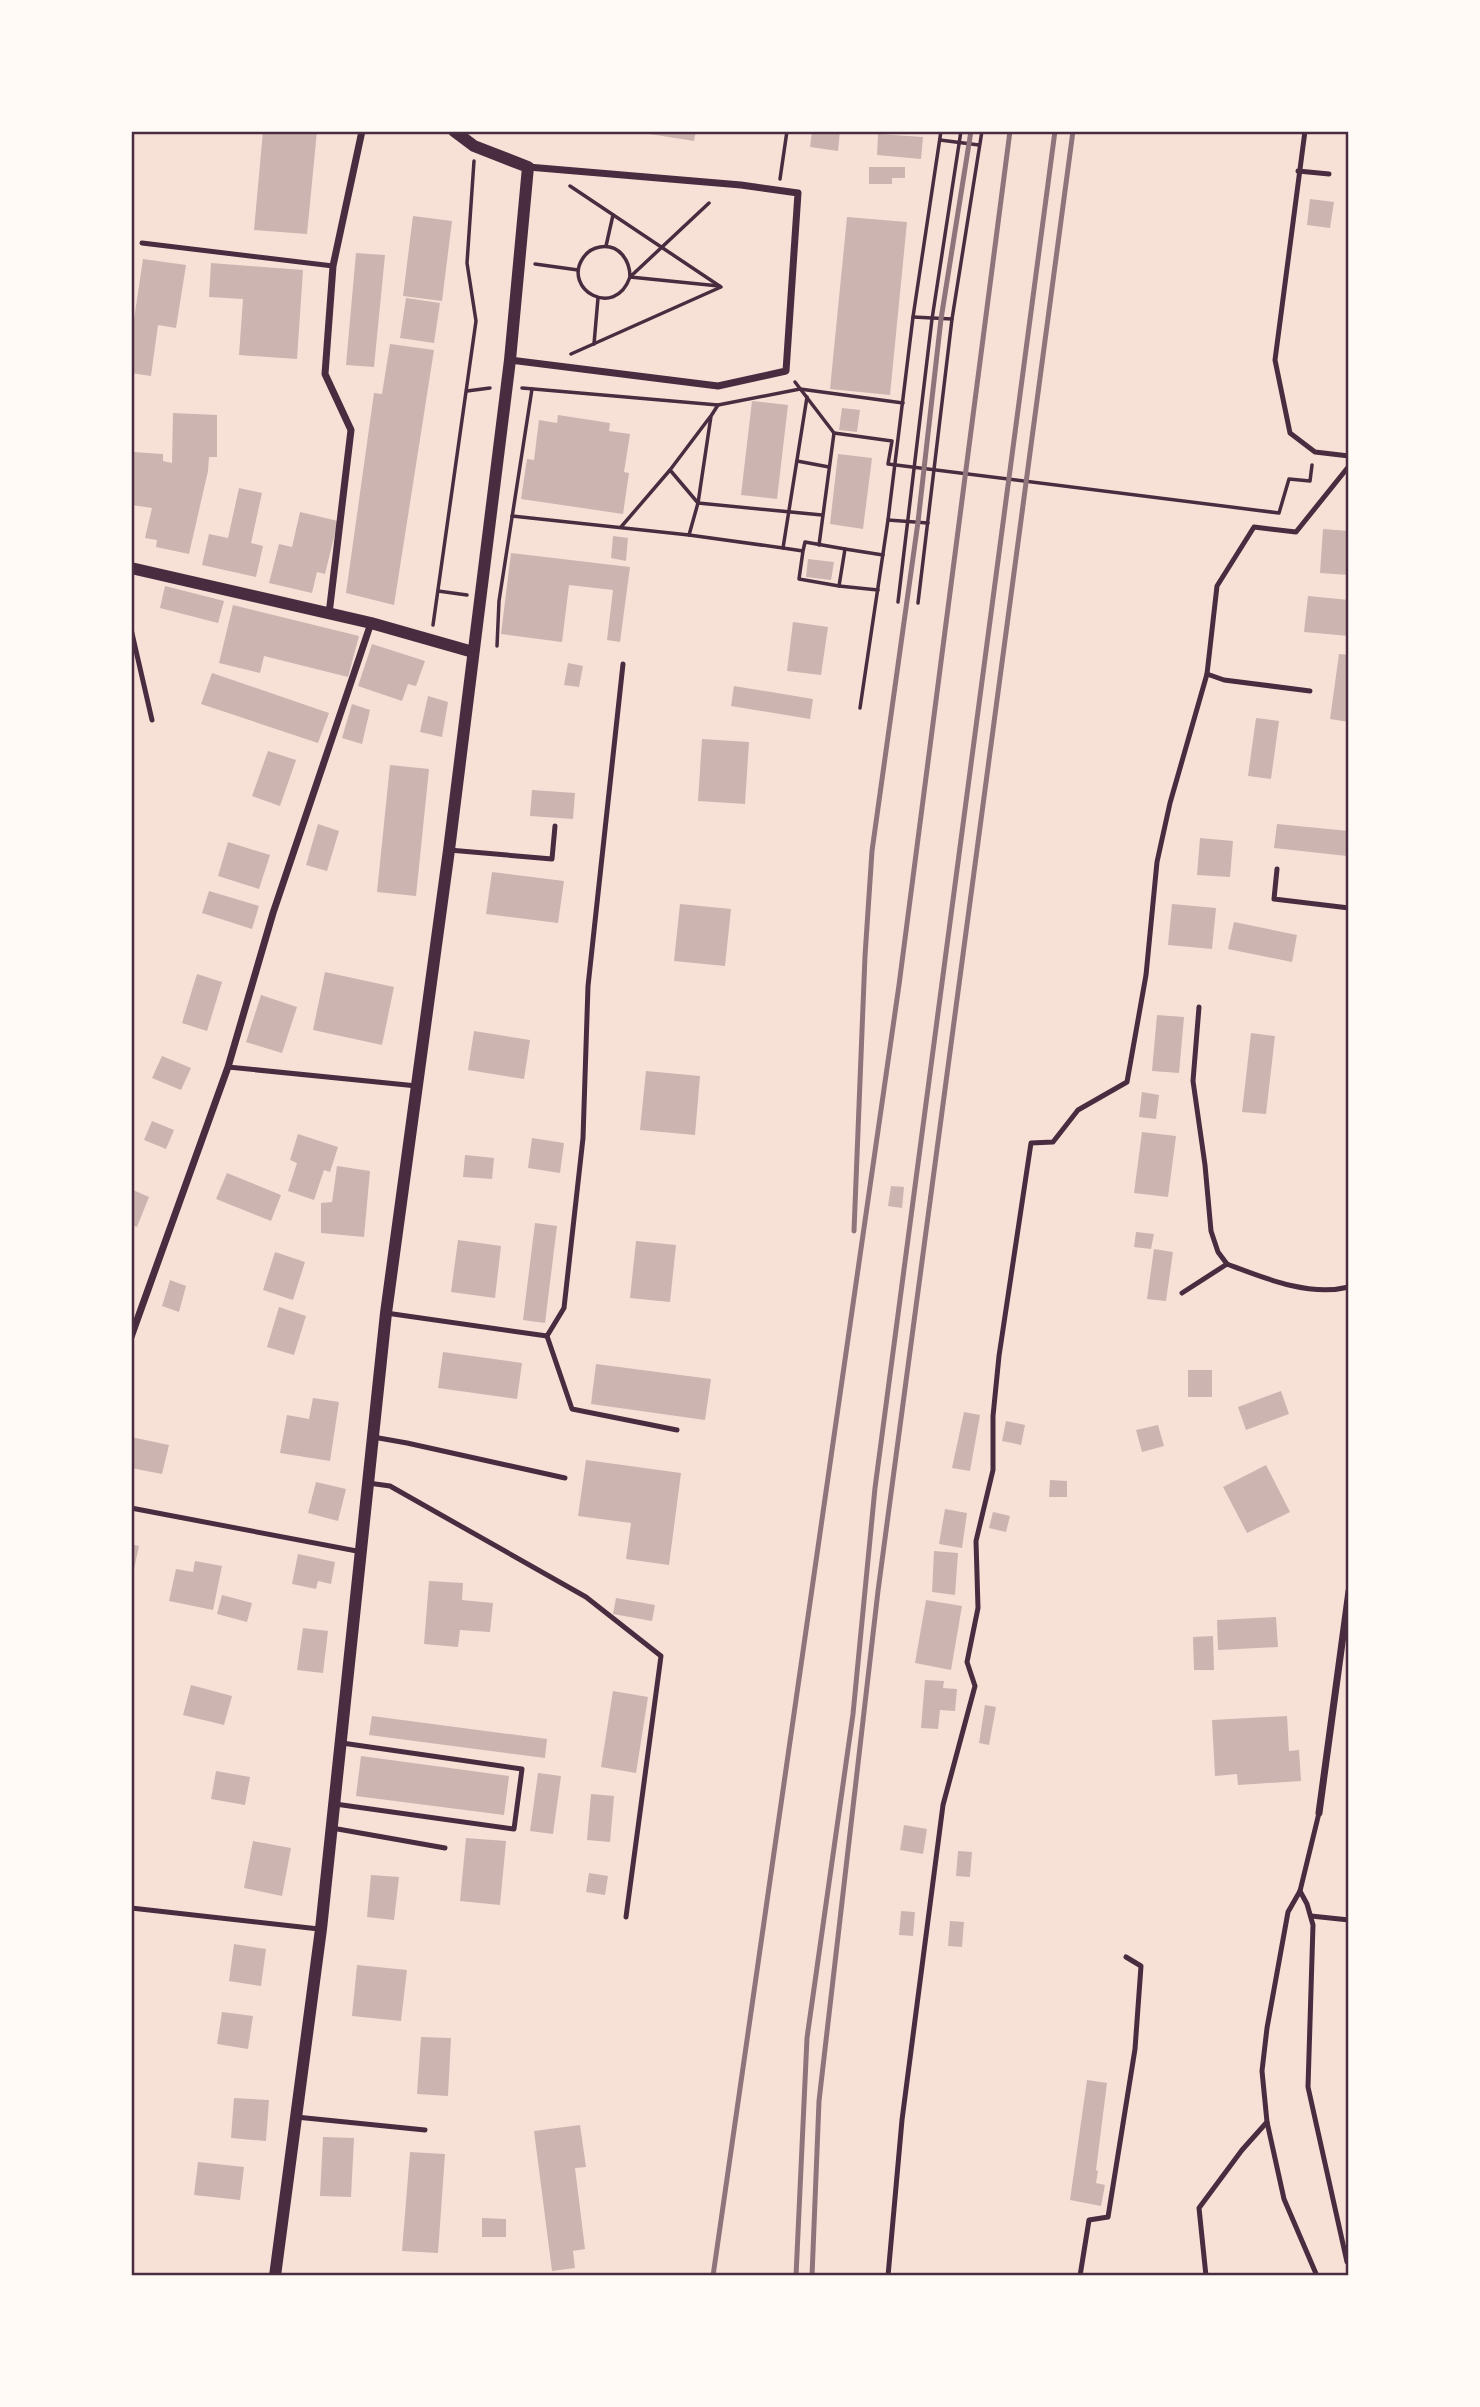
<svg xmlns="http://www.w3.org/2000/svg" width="1480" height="2407" font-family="'Exo 2',sans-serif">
	<rect width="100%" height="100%" fill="#f7e1d7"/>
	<g fill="#ccb4b1">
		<polygon points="263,131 317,131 307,234 254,230"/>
		<polygon points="631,131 696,131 694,141"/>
		<polygon points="812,131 840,131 838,151 810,147"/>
		<polygon points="878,134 923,137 921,159 877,155"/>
		<polygon points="869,167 905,167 905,178 892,178 892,184 869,184"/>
		<polygon points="1310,199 1334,202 1330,228 1307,225"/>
		<polygon points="413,216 452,221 442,301 403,296"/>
		<polygon points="847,217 907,222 890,395 830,389"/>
		<polygon points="356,253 385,255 374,367 346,365"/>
		<polygon points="143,259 186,265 176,328 158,325 151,376 131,373 131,326 133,326"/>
		<polygon points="211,263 303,270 297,359 239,355 243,299 209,297"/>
		<polygon points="406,298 440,303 434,343 400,338"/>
		<polygon points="390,344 434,350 394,605 346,593 374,393 382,394"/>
		<polygon points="752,401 788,405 777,499 741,495"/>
		<polygon points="842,408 860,410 857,432 839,430"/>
		<polygon points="173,413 217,415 217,457 209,457 208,471 189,554 156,547 157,540 145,538 152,508 132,505 133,452 163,454 163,461 172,463"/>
		<polygon points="558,415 610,423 609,431 630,434 624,472 629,473 623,514 521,499 527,459 534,460 539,420 557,423"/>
		<polygon points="838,454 872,458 863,529 830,524"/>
		<polygon points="239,488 262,493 251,543 263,546 256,577 202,565 209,534 228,538"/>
		<polygon points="300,512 338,521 325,574 317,572 312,593 269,583 279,544 292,547"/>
		<polygon points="1323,529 1349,531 1349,575 1320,573"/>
		<polygon points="613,536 628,538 626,561 611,558"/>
		<polygon points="511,553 630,567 620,642 607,640 613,590 569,585 562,642 501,634"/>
		<polygon points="808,559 834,562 831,580 806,577"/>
		<polygon points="165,586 224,601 218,623 160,608"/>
		<polygon points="1308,596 1349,600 1349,636 1304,632"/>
		<polygon points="233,605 359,636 348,677 264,656 260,673 219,663"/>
		<polygon points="793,622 828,627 821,675 787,671"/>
		<polygon points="372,644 425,661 416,686 408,684 402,701 358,686"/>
		<polygon points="1339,654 1349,655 1349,722 1330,719"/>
		<polygon points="568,663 583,666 579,687 564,685"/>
		<polygon points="212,673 329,713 318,743 201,704"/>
		<polygon points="734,686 813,699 810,719 731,706"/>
		<polygon points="428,696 448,702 442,737 420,732"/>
		<polygon points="352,704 370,710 362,744 342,738"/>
		<polygon points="1256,718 1279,721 1271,779 1248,776"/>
		<polygon points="702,739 749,742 745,804 698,801"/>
		<polygon points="268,751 296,760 280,806 252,796"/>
		<polygon points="390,765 429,769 416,896 377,892"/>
		<polygon points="532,790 575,793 573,819 530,816"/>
		<polygon points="318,824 339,831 327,871 306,865"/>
		<polygon points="1277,824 1349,831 1347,856 1274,848"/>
		<polygon points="1200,838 1233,841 1230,877 1197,875"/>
		<polygon points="228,842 270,855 259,889 218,876"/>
		<polygon points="492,872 564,881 558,923 486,914"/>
		<polygon points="209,891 259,906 252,929 202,913"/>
		<polygon points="680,904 731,909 725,966 674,961"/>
		<polygon points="1172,904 1216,908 1212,949 1168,945"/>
		<polygon points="1234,922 1297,935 1292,962 1228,949"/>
		<polygon points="325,972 394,987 382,1045 313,1030"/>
		<polygon points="197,974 222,982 207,1031 182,1023"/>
		<polygon points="261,995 297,1007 282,1053 246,1042"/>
		<polygon points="1157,1015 1184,1017 1179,1073 1152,1071"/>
		<polygon points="474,1031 530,1040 524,1079 468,1070"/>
		<polygon points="1251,1033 1275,1036 1266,1114 1242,1112"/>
		<polygon points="162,1056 191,1068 181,1090 152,1078"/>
		<polygon points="646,1071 700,1076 695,1135 640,1130"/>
		<polygon points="1142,1092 1159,1095 1156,1119 1139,1117"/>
		<polygon points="152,1121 174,1130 166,1149 144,1140"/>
		<polygon points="1142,1132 1176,1136 1168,1197 1134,1193"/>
		<polygon points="298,1134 338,1147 330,1172 324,1170 314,1200 288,1191 297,1163 290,1160"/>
		<polygon points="532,1138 564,1143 560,1173 528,1168"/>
		<polygon points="465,1155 494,1158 492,1179 463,1177"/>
		<polygon points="337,1166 370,1171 364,1237 321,1233 321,1203 332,1202"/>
		<polygon points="227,1173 281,1195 271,1221 216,1199"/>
		<polygon points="891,1186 904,1187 902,1208 888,1206"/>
		<polygon points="133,1190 149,1197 137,1227 131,1225"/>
		<polygon points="535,1223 557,1226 545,1323 523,1320"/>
		<polygon points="1136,1232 1154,1234 1151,1249 1134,1247"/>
		<polygon points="458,1240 501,1246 495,1298 451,1292"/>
		<polygon points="636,1241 676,1245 670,1302 630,1298"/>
		<polygon points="1154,1249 1173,1252 1166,1301 1147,1299"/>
		<polygon points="275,1252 305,1262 293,1300 263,1290"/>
		<polygon points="170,1280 186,1286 179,1312 162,1306"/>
		<polygon points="279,1307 306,1316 294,1355 267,1347"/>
		<polygon points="443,1352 522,1363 517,1399 438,1388"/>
		<polygon points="596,1364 711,1379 705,1420 591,1404"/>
		<rect x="1188" y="1370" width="24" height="27"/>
		<polygon points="1281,1391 1289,1414 1246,1430 1238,1407"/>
		<polygon points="313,1398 339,1402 330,1461 280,1453 287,1415 309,1419"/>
		<polygon points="964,1412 980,1415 970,1471 952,1468"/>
		<polygon points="1006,1421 1025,1425 1021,1445 1002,1441"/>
		<polygon points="1158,1425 1164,1446 1142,1452 1136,1430"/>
		<polygon points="131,1437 169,1445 162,1474 131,1468"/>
		<polygon points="586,1460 681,1473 669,1565 626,1559 631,1523 578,1516"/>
		<polygon points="1266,1465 1290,1512 1247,1533 1223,1487"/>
		<polygon points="1050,1480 1067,1481 1067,1497 1049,1497"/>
		<polygon points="316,1482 346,1489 338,1521 308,1513"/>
		<polygon points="945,1509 967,1513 962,1548 939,1544"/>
		<polygon points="993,1512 1010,1516 1006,1532 989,1528"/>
		<polygon points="131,1544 139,1546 132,1578 131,1577"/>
		<polygon points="934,1551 958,1553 955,1595 932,1592"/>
		<polygon points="298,1554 335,1562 331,1584 318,1581 316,1589 292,1584"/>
		<polygon points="195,1561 222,1566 213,1610 169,1601 176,1569 193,1572"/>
		<polygon points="429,1581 463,1583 462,1600 493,1603 490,1632 460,1630 458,1647 424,1644"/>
		<polygon points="222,1595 252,1603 247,1622 217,1614"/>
		<polygon points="616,1598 655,1605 652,1621 613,1614"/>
		<polygon points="926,1600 962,1606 951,1670 915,1663"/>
		<polygon points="1276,1617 1278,1647 1218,1650 1217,1620"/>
		<polygon points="303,1628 328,1631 323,1673 297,1670"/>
		<polygon points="1213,1636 1214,1670 1194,1670 1193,1637"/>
		<polygon points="925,1680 944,1681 943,1688 957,1689 955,1711 940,1710 938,1729 921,1728"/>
		<polygon points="191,1685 232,1696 224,1725 183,1715"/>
		<polygon points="613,1691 648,1697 636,1773 601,1767"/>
		<polygon points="985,1705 996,1707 989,1745 979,1743"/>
		<polygon points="372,1716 547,1739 545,1758 369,1735"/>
		<polygon points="1287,1716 1289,1751 1299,1750 1301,1781 1238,1785 1237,1774 1215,1776 1212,1720"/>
		<polygon points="361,1756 509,1776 504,1815 356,1796"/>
		<polygon points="216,1771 250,1777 245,1805 211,1799"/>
		<polygon points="538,1773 561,1776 553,1834 530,1831"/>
		<polygon points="591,1794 614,1796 610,1842 587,1840"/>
		<polygon points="904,1825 927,1829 923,1854 900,1850"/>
		<polygon points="466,1838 506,1841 500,1905 460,1901"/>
		<polygon points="253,1841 291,1848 282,1896 244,1888"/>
		<polygon points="958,1851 972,1852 970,1877 956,1876"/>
		<polygon points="589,1873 608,1876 605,1895 586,1892"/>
		<polygon points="371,1875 399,1877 394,1920 367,1917"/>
		<polygon points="901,1911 915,1912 913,1936 899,1935"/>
		<polygon points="950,1921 964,1922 962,1947 948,1946"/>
		<polygon points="234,1944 266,1949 261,1986 229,1981"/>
		<polygon points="357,1965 407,1970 401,2021 352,2016"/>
		<polygon points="222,2012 253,2016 248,2049 217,2044"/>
		<polygon points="421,2037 451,2038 448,2096 417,2094"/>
		<polygon points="1087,2080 1107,2083 1096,2170 1098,2171 1096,2183 1105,2185 1101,2206 1070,2200"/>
		<polygon points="234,2098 269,2100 266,2141 231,2138"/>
		<polygon points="580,2125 586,2167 575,2168 585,2249 573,2251 575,2268 552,2271 534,2131"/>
		<polygon points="323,2137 354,2138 351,2197 320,2196"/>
		<polygon points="410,2152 445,2154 438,2253 402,2251"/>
		<polygon points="198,2162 244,2167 240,2200 194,2195"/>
		<polygon points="482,2218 506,2219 506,2237 482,2237"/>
	</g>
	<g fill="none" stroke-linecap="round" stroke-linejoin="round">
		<g stroke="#4a2c40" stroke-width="3.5">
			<polyline points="940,140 979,145"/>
			<polyline points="780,179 787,131"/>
			<polyline points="570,186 721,287 571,354"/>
			<polyline points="606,246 613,215"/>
			<polyline points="535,264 578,270"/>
			<path d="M630,277C630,260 619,244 600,247C593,248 587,252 583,258C562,289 615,320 630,277L709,203"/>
			<polyline points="630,277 719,286"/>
			<polyline points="913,317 952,319"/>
			<polyline points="594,344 598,298"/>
			<polyline points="795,382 834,433"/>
			<polyline points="522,388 718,405 800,389 903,403"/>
			<polyline points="467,391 490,388"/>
			<polyline points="834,433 892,441 888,464 1279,513 1289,479 1310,481 1312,465"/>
			<polyline points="797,461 829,467"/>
			<polyline points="670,470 698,503 822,515"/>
			<polyline points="512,516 689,535 698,503 711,416 718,405"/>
			<polyline points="888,520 928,523"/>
			<polyline points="621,527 670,470 710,417"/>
			<polyline points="689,535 783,548 807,397"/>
			<polyline points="819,545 834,433"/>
			<polyline points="783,548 803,551 799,579 839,586 845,549 805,542 803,551"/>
			<polyline points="845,549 883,555"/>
			<polyline points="839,586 878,590"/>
			<polyline points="438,591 467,595"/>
			<polyline points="898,602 932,319 961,131"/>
			<polyline points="918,603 952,319 982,131"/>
			<polyline points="433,625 476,321 467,263 474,161"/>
			<polyline points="497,646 499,601 532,389"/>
			<polyline points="860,708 888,520 913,317 941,131"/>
		</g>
		<g stroke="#4a2c40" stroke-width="5">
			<polyline points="1305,131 1275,360 1290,433 1315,452 1349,456"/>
			<polyline points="1298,171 1329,174"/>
			<polyline points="142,243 333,266"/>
			<polyline points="131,629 152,720"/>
			<polyline points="1310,691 1224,680 1207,674 1217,586 1254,527 1296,532 1349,466"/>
			<polyline points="449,850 552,859 555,826"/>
			<polyline points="1277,869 1274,899 1349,908"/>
			<polyline points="1199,1007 1193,1081 1205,1165 1211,1231 1218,1252 1227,1264"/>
			<polyline points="228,1067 417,1086"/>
			<path d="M1182,1293L1227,1264C1264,1278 1309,1297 1349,1287"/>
			<polyline points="386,1313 547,1336 564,1308 583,1138 588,986 623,664"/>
			<polyline points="547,1336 572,1409 677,1430"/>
			<polyline points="373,1437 407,1443 565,1478"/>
			<polyline points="368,1483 390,1486 586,1597 661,1656 626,1917"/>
			<polyline points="131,1508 362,1552"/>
			<polyline points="335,1804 514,1829 522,1769 342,1743"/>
			<polyline points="332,1828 445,1848"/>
			<polyline points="1300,1891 1307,1904 1313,1925 1308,2087 1347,2262 1349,2262"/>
			<polyline points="131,1908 319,1929"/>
			<polyline points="1311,1916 1349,1920"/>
			<polyline points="296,2117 425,2130"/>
			<polyline points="1267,2122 1284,2199 1317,2276"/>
			<polyline points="888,2276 902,2120 943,1805 975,1686 967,1662 978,1608 976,1541 993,1470 993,1416 999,1356 1031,1143 1053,1142 1078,1110 1127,1082 1146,975 1157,862 1170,803 1207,674"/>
			<polyline points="1080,2276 1089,2220 1108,2217 1135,2049 1141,1966 1126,1957"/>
			<polyline points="1206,2276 1199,2208 1242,2150 1267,2122 1262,2071 1267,2028 1288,1912 1300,1891 1319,1813"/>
		</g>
		<g stroke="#4a2c40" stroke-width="7">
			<polyline points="510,360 718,386 786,371 798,193 741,185 528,167"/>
			<polyline points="329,614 351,430 325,374 333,266 362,131"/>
			<polyline points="131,1337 228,1067 273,913 371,623"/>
			<polyline points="1319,1813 1349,1591"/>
		</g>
		<g stroke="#4a2c40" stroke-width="12">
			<polyline points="131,568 371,623 473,652"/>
			<polyline points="275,2276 321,1929 386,1313 449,850 510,360 528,167 474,146 454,131"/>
		</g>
		<g stroke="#8f747c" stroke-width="5">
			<polyline points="854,1231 865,956 872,851 918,522 941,319 971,131"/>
			<polyline points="713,2276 899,985 1010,131"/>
			<polyline points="796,2276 807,2038 853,1714 875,1488 1055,131"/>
			<polyline points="812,2276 819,2101 878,1591 1073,131"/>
		</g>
	</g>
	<rect width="1480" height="2407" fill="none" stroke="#fffaf5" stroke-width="266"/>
	<rect x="133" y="133" width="1214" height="2141" fill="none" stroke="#4a2c40" stroke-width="2.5"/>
</svg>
